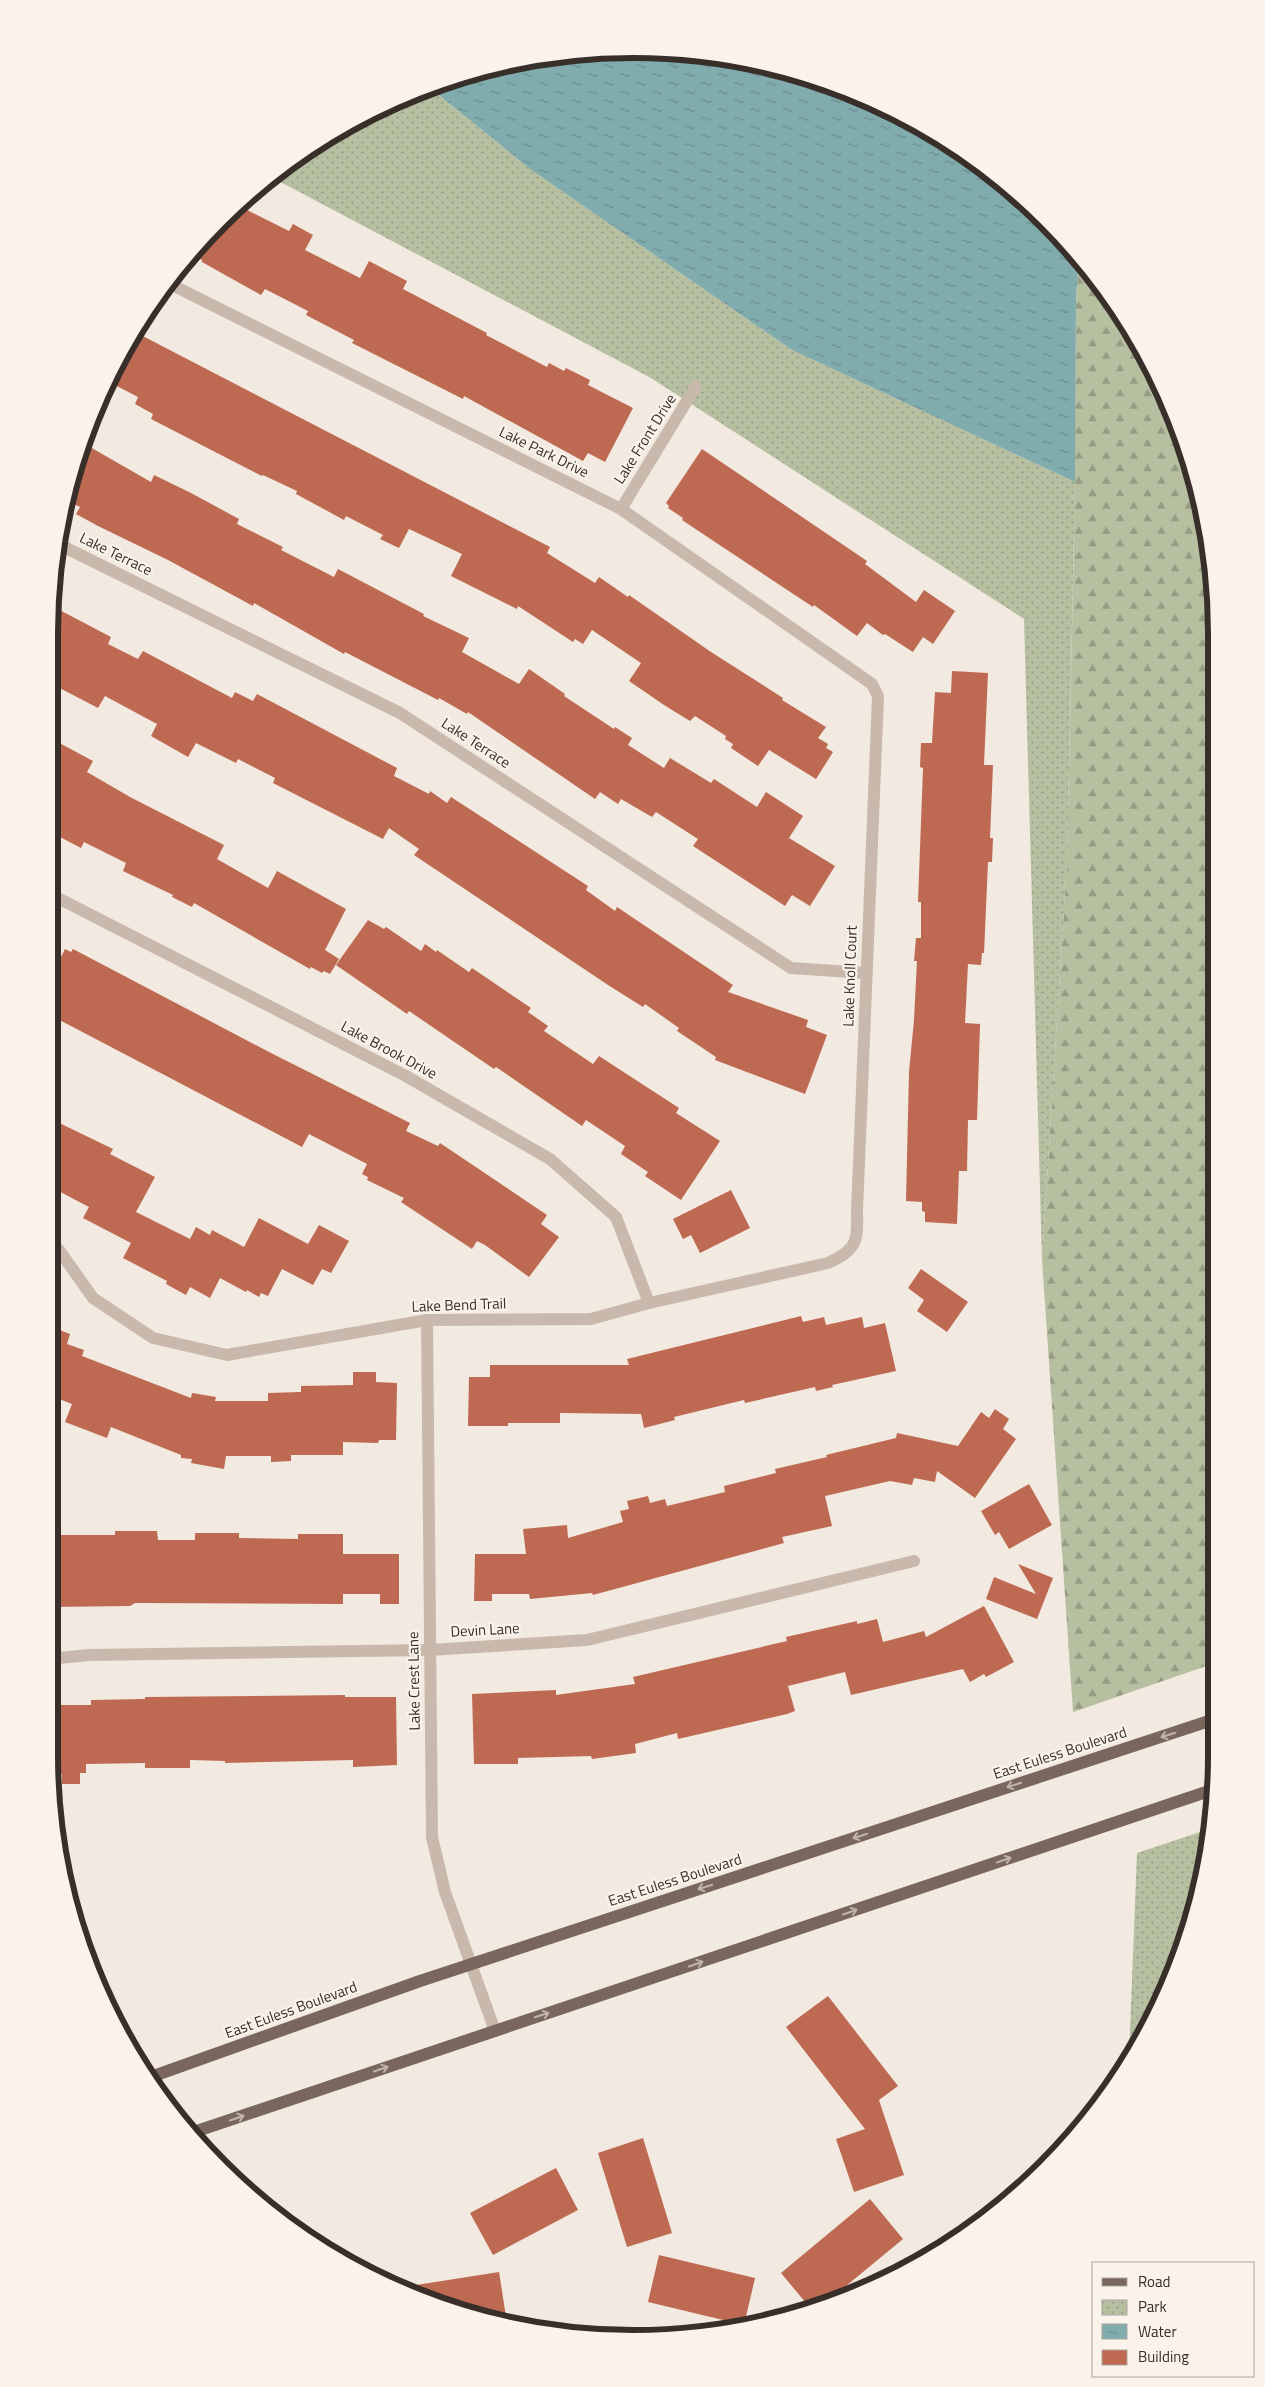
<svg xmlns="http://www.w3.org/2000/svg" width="1265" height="2387" font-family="'Titillium Web',sans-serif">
	<defs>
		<pattern id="forest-firs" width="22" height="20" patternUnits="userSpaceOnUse" patternTransform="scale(1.25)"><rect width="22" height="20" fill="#b6c0a1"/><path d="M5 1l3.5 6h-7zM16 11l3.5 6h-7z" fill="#959c83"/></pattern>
		<pattern id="park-dots" width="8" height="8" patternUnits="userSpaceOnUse" patternTransform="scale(1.25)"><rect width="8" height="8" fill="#b6c0a1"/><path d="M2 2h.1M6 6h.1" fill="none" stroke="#959c83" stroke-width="1.8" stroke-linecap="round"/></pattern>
		<pattern id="water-ripples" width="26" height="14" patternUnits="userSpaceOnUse" patternTransform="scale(1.25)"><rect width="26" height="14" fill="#81acad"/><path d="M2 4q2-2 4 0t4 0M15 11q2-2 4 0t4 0" fill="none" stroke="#6b8c8d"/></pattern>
	</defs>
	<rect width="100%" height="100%" fill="#f2e9e0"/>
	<polygon fill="url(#forest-firs)" points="1079,259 1096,277 1172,409 1211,556 1215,1663 1073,1712 1042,1260 1067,861 1074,540 1076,298"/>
	<g fill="url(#park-dots)">
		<polygon points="429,87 530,169 792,350 1075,482 1067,861 1042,1260 1024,619 651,378 271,177 341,127"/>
		<polygon points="1209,1829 1196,1905 1156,2013 1129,2057 1137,1853"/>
	</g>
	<polygon fill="url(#water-ripples)" points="671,50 784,69 891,109 1017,193 1079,259 1076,298 1075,482 792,350 530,169 429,87 445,80 557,54"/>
	<g fill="#be6951">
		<polygon points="237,205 289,231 293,224 313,235 305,250 360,278 369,261 407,281 403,289 487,333 486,335 547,367 549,363 564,371 566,368 590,380 588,385 633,408 605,462 588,453 583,461 464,396 463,399 352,343 354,340 306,315 308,311 265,289 261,295 202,262 202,260 196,257 205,239"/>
		<polygon points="135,332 550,547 547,553 595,583 599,577 628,597 629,595 711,652 783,698 782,700 826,727 818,738 828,744 826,748 833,752 816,779 769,750 758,766 731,748 733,744 725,739 726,736 695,716 690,721 664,705 629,681 641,663 592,630 583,644 575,639 573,642 518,606 517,609 451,576 462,554 409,529 399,548 380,539 383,535 346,516 344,520 296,494 297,491 263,475 262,476 151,419 153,414 135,404 138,397 107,381"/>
		<polygon points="83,443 151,482 154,475 191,493 239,519 237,524 283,547 281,550 334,577 338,569 424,614 423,616 469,638 462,652 519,684 529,669 565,694 564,696 614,729 615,727 632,738 628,745 664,768 670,758 711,783 714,779 757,807 766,792 803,816 789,838 835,866 810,906 792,895 785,906 693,846 698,839 656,812 652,817 621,799 618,804 600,792 595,799 468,712 467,714 439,698 438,700 345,652 344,654 254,603 253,606 168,560 98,526 76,514 80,507 66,500 69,481"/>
		<polygon points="702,449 867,561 865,564 916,602 924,590 955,611 933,644 923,637 913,652 885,634 883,635 867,623 857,636 814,605 813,607 682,520 683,518 668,508 669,506 666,503"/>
		<polygon points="50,605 111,637 108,644 138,659 143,651 232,698 235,692 253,701 257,694 397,768 394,776 429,794 430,791 447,803 451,797 588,886 586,890 615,911 617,907 733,985 728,992 808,1020 806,1027 827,1035 805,1094 715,1060 716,1057 677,1031 679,1028 645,1004 643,1007 608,985 414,855 419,849 389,828 383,839 273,783 275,778 238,759 236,763 196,743 188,757 151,736 157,724 105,696 98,708 50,683"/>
		<polygon points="952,671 988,673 984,765 993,765 990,838 993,838 992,862 988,862 984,953 982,953 981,965 968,964 965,1023 980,1024 977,1120 968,1120 967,1171 959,1171 957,1224 925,1222 925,1212 922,1211 922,1202 906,1201 909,1072 914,1020 917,961 914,961 916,938 921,938 921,902 918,902 923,768 920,767 921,743 932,743 935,692 951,693"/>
		<polygon points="50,738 93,761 87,772 130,797 224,845 217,859 268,888 277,871 346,909 325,950 339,959 330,974 324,971 322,973 311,967 310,969 194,903 192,907 172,897 173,895 123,871 126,863 84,842 81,848 60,837 61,834 50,827"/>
		<polygon points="368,920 384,929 386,927 421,951 425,944 436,952 437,950 469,972 472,968 531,1008 528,1012 548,1026 544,1031 593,1064 599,1056 679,1108 676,1113 720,1141 681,1200 645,1176 648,1172 621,1154 625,1146 586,1120 582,1126 496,1067 494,1069 409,1011 407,1014 336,965"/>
		<polygon points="65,949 71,952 73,949 269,1052 410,1123 406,1131 438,1146 440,1143 547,1215 541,1224 559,1237 529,1277 485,1245 477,1241 472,1249 401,1202 404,1198 367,1180 368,1177 362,1174 367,1164 309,1134 302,1147 50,1015 50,979"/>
		<polygon points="49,1118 113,1149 110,1154 155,1177 136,1212 190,1239 196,1227 210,1235 212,1230 244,1247 259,1218 308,1244 319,1225 349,1241 331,1273 322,1269 313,1285 282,1269 268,1296 261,1293 259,1297 247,1290 246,1292 220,1278 210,1298 190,1287 186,1295 166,1284 167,1281 123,1258 131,1243 83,1218 89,1207 49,1186"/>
		<polygon points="731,1190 750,1228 700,1253 691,1235 683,1239 673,1219"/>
		<polygon points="921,1269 968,1302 947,1332 917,1311 924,1300 908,1288"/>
		<polygon points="801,1316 803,1322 824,1317 826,1325 862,1317 864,1328 885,1323 896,1371 832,1385 833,1387 816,1391 815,1387 745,1403 744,1400 674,1417 675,1420 644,1428 641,1414 560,1413 560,1423 508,1423 508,1426 468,1426 469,1377 490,1377 490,1365 629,1365 627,1359"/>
		<polygon points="49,1326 70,1334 67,1344 84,1350 82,1356 191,1398 192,1393 216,1397 215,1401 268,1401 268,1393 301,1392 301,1386 353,1385 353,1372 376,1372 376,1382 397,1383 396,1440 379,1440 378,1443 343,1442 343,1455 291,1455 291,1461 271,1462 271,1456 226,1456 224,1469 191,1463 192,1459 181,1458 181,1455 111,1427 107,1438 65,1422 72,1404 49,1395"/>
		<polygon points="995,1409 1009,1419 1003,1429 1016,1439 975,1498 937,1471 935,1482 914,1478 912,1485 890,1481 825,1496 832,1526 782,1537 784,1543 593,1595 592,1593 530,1599 529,1594 492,1594 492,1601 474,1601 475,1554 526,1554 523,1529 567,1525 568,1538 623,1522 620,1511 629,1509 627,1501 648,1496 650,1503 665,1499 667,1506 725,1492 724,1486 776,1473 775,1469 827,1457 826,1455 896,1438 897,1433 958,1446 981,1412 989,1418"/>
		<polygon points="1029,1484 1052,1525 1009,1549 999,1532 995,1535 981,1511"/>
		<polygon points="115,1531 157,1531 158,1540 195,1540 195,1533 239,1533 239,1538 298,1539 298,1534 343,1534 343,1554 399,1554 399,1604 380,1604 380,1594 343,1594 343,1604 135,1603 130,1606 49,1607 49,1535 115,1535"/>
		<polygon points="1018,1564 1053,1578 1037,1619 986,1599 994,1577 1036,1594"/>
		<polygon points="984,1606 1014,1662 986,1677 984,1674 970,1682 963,1669 851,1695 845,1672 788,1686 795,1711 787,1714 678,1739 677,1733 635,1744 636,1753 592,1759 591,1756 518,1758 518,1764 474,1764 472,1694 556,1690 556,1695 635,1684 633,1677 787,1641 786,1637 857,1621 857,1624 877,1619 883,1642 924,1631 926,1637"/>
		<polygon points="345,1695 345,1697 396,1697 397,1765 353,1767 353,1760 225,1763 225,1761 190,1760 190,1768 145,1768 145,1763 86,1764 86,1773 80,1773 80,1784 62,1784 62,1774 51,1774 49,1705 91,1705 91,1700 145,1699 145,1697"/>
		<polygon points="828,1996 898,2086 879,2100 904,2175 854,2192 836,2139 865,2129 786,2027"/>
		<polygon points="643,2138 672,2233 627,2247 598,2153"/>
		<polygon points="556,2168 578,2210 493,2255 470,2213"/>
		<polygon points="870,2199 903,2239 823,2305 811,2309 781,2273"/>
		<polygon points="659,2255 755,2278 744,2325 648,2302"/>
		<polygon points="499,2272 507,2323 482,2318 409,2294 397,2288"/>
	</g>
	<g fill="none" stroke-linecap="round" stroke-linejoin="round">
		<g stroke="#c9b9ac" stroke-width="12">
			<polyline points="621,509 696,386"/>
			<polyline points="58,544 400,713 791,968 866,973"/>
			<polyline points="50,894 404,1075 550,1159 616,1217 649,1303"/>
			<path d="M49,1242L59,1250L93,1298L153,1338L227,1355L427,1320L591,1319L649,1303L828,1263C857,1249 858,1242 857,1211L878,696L872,684L621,509L166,282"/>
			<polyline points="427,1320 432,1837 445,1892 495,2031"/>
			<polyline points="49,1659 89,1655 430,1650 587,1640 914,1561"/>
		</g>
		<g stroke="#79665d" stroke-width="12">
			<polyline points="148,2078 420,1981 1215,1719"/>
			<polyline points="191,2133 1215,1789"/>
		</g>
	</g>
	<defs><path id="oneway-shaft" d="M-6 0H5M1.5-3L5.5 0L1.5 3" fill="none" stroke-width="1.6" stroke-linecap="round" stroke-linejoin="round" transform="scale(1.25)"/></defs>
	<g stroke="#bfb4ac">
		<use href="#oneway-shaft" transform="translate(1168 1735) rotate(162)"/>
		<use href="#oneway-shaft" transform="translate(1014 1785) rotate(162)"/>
		<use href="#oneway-shaft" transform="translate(860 1836) rotate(162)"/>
		<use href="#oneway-shaft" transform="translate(1004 1860) rotate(-19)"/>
		<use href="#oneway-shaft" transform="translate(705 1887) rotate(162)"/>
		<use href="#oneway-shaft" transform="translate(850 1912) rotate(-19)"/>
		<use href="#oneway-shaft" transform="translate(696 1964) rotate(-19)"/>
		<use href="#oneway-shaft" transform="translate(542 2015) rotate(-18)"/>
		<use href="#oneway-shaft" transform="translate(381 2069) rotate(-19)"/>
		<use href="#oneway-shaft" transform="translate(237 2118) rotate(-19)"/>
	</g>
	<g text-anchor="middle" stroke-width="4.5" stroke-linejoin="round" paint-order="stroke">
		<g font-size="15" fill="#382f2b" stroke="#f9f3ec">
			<text transform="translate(645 439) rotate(-58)" y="5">Lake Front Drive</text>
			<text transform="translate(544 452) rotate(26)" y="5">Lake Park Drive</text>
			<text transform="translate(116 554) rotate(26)" y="5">Lake Terrace</text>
			<text transform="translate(476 743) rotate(33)" y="5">Lake Terrace</text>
			<text transform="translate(850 976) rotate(-88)" y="5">Lake Knoll Court</text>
			<text transform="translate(389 1050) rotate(28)" y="5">Lake Brook Drive</text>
			<text transform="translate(459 1305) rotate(-2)" y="5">Lake Bend Trail</text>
			<text transform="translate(485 1630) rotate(-3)" y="5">Devin Lane</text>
			<text transform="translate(414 1681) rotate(-91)" y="5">Lake Crest Lane</text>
			<text transform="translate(1060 1753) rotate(-18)" y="5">East Euless Boulevard</text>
			<text transform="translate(675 1880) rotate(-18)" y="5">East Euless Boulevard</text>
			<text transform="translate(291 2010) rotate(-20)" y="5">East Euless Boulevard</text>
		</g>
	</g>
	<path d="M0 0H1265V2387H0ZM633 58H633A575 575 0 0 1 1208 633V1755A575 575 0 0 1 633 2330H633A575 575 0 0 1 58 1755V633A575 575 0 0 1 633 58Z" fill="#f9f3ec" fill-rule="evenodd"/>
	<path fill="none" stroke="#382f2b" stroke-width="6" d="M633 58H633A575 575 0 0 1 1208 633V1755A575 575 0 0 1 633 2330H633A575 575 0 0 1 58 1755V633A575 575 0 0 1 633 58Z"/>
	<rect x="1092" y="2262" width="162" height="115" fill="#f9f3ec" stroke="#aca59f"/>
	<rect x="1102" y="2278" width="25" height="8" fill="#79665d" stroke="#aca59f"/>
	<text x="1138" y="2287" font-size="15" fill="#382f2b">Road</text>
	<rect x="1102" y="2300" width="25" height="15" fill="url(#park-dots)" stroke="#aca59f"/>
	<text x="1138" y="2312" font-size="15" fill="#382f2b">Park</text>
	<rect x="1102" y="2324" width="25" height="15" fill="url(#water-ripples)" stroke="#aca59f"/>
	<text x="1138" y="2337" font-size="15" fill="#382f2b">Water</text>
	<rect x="1102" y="2350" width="25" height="15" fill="#be6951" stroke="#aca59f"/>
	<text x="1138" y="2362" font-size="15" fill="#382f2b">Building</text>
</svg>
